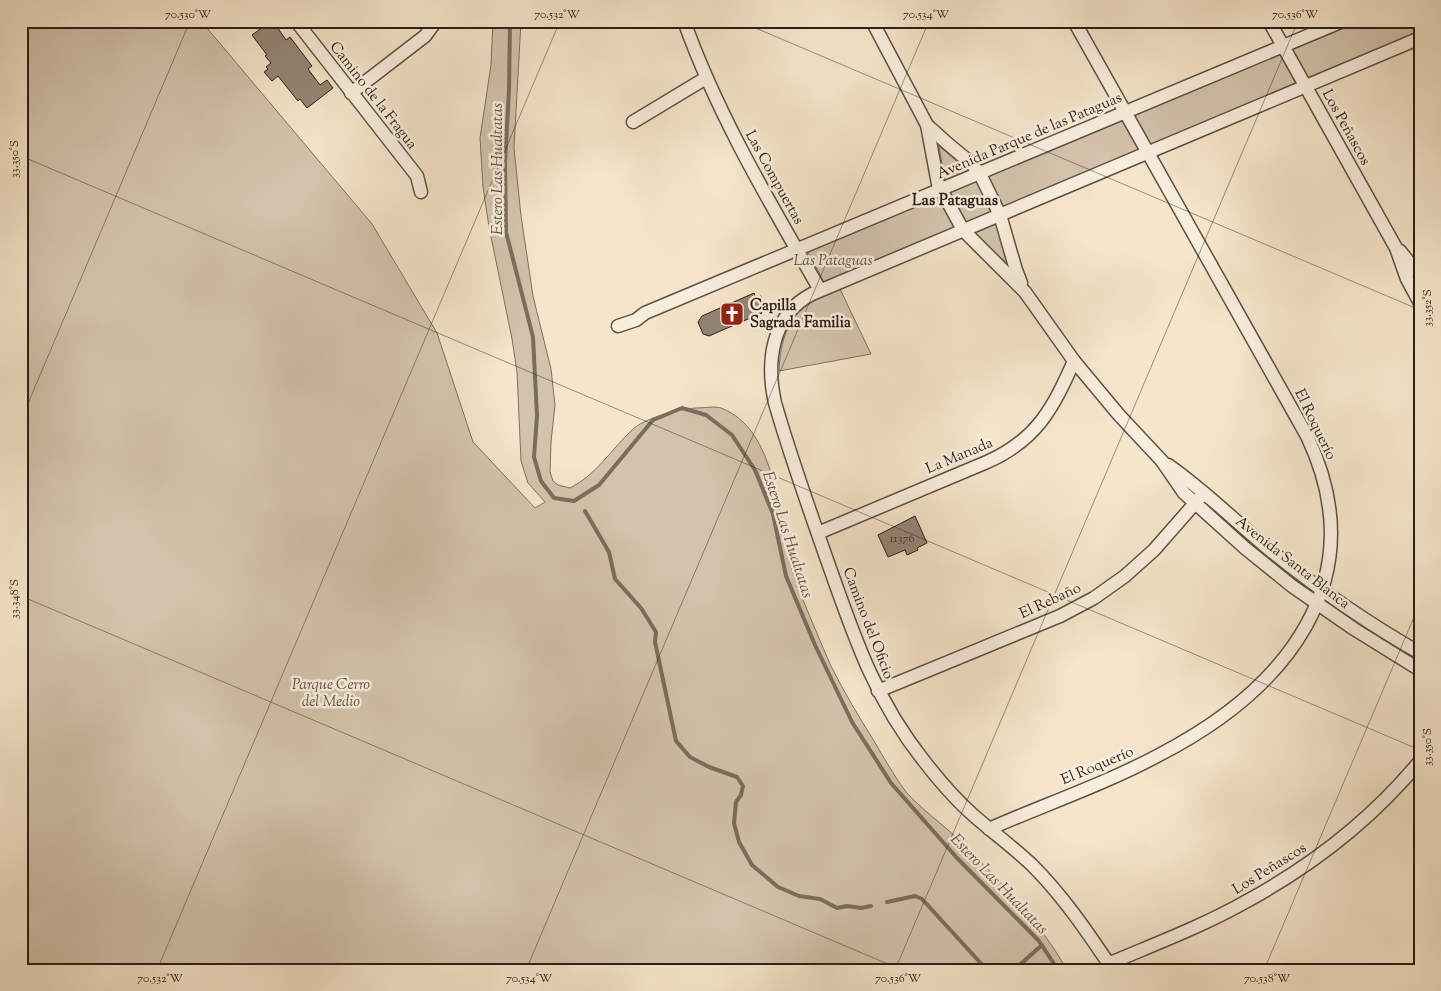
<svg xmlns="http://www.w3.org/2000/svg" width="1441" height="991" font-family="'Sorts Mill Goudy',serif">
	<rect width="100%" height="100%" fill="#f5e5ca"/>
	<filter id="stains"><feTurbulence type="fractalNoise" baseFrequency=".004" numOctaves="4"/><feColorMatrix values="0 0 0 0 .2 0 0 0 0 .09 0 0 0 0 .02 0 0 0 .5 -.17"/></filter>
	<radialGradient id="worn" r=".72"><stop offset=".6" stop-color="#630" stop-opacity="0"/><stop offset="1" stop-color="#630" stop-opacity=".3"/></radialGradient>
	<g fill="#d3c3ac" stroke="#7f7062">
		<path d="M21,21H201L372,224L437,333L473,442L535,508L545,502L528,483L521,461L517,372L512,339L489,227L483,187L480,138L491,65L493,21H521L514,148L521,216L533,296L551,369L555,405L551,442L550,472L553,481L558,485L570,488C596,475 611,450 632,430C644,418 679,409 696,408C703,408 715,406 721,408C778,430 777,518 791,567C798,589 807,610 816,631C821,643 826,655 831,666C844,692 859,717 874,741C884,758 894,776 906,792C922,810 943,824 960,841C999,880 1040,922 1067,970H21Z"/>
		<polygon points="1360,21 1420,21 1420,31 824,282 808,252"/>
		<polygon points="939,146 968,171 945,181"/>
		<polygon points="998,223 1008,264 972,233"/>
		<path d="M840,289L871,354L779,371C780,347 785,323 804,306C812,298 829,294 840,289Z"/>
		<polygon points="1206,503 1313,590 1313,591 1311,593 1219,517"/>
		<polygon points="1327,599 1381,636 1420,659 1420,663 1358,625 1324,601"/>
	</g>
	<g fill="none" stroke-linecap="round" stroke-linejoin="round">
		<g stroke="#7b6d5e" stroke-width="4">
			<polyline points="510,21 509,90 505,163 506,232 533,337 537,416 534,457 541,481 554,498 574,501 599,485 653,420 682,408 706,415 732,435 755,470 773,514 786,576 815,645 852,722 891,783 957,858 1039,941 1058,970"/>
			<polyline points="585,511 609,552 615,579 641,608 656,632 655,642 676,741 690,757 709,767 737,777 743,786 741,795 736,802 734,823 739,842 752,865 778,887 799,896 820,899 837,908 847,906 861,908 871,906"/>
			<polyline points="887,902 915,896 922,899 987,970"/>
			<polyline points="1014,970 1042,945"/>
		</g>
	</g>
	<g fill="#948575" stroke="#2b1e18">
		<polygon points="271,21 273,21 286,40 290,37 312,66 308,69 320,85 327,80 333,88 307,108 300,99 298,101 278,76 272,81 264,72 268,69 266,67 271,63 265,56 267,55 252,35"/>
		<polygon points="754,293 756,298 761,296 766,307 761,309 762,313 709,336 703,334 698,322 702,316"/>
		<polygon points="915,516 927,543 917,548 918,550 907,555 905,550 888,557 878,535"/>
	</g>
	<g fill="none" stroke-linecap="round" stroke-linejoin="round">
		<g stroke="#5e5044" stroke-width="15">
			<g id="minor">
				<polyline points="296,21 417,176 421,192"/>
				<path d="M684,21C718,116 770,203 820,290"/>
				<polyline points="872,21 927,125 948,144 971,163 980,174 1000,215 1016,270 1021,283"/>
				<polyline points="1269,21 1396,248 1407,279 1420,303"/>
				<polyline points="351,93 425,36 436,21"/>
				<polyline points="633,122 706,78"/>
				<polyline points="927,125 938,184 963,230 1025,292 1074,361 1119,415 1162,461 1184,493 1245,548 1292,586 1354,629 1420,670"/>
				<polyline points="1400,251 1420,276"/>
				<polyline points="618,326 636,320 645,313 1343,21"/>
				<path d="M1168,465C1204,490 1236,522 1270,550C1317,588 1367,623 1420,653"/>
				<path d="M818,533L987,462C1037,440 1053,408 1074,361"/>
				<polyline points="878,691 1060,616 1094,598 1125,576 1154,550 1204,493"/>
				<path d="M989,829C1046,804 1105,784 1159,755C1285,690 1376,581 1307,436L1074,21"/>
				<path d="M1108,964C1155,944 1203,926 1247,901C1313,865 1372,819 1420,761"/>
				<path d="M1113,970C1088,933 1064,897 1032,865C1013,847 991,831 972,814C954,798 938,779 924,761C873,697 853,633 826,557C808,506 790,455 775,403C766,363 771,315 812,294L1420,38"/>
			</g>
		</g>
		<use href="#minor" stroke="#f8eedd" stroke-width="12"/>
	</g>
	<path fill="none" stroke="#2b1e18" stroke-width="1" stroke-opacity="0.45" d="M739,21L1420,310M21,156L1420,750M21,420L190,21M21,596L902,970M157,970L560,21M526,970L929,21M895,970L1298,21M1264,970L1420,603"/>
	<defs>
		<g id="church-square" transform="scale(1.25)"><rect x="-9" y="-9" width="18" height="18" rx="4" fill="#8f2418" stroke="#f8eedd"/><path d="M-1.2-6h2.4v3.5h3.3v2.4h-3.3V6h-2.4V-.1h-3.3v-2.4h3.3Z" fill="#fff"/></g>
	</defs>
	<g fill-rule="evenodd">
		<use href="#church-square" x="732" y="314"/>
	</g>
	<g text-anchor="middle" stroke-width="5" stroke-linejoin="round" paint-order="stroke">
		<g font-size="12" fill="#45382f">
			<text x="902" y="542">11376</text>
		</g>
		<g font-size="15" fill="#2b1e18" stroke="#f8eedd">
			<text transform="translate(374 95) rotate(52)" y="5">Camino de la Fragua</text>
			<text transform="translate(1347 127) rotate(61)" y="5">Los Peñascos</text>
			<text transform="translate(1029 135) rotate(-23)" y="5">Avenida Parque de las Pataguas</text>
			<text transform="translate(775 177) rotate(61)" y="5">Las Compuertas</text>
			<text transform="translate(1316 424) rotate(64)" y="5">El Roquerío</text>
			<text transform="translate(959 455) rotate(-23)" y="5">La Manada</text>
			<text transform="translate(1293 562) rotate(38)" y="5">Avenida Santa Blanca</text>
			<text transform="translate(1050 600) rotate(-25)" y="5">El Rebaño</text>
			<text transform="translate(869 623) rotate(69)" y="5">Camino del Oficio</text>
			<text transform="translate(1097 765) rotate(-23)" y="5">El Roquerío</text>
			<text transform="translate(1269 868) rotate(-32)" y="5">Los Peñascos</text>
		</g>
		<g font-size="15" font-style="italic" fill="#5d5044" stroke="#f8eedd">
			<text x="833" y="265">Las Pataguas</text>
			<text x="331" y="689">Parque Cerro<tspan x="331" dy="17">del Medio</tspan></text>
		</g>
		<g font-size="15" font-weight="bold" fill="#2b1e18" stroke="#f8eedd" text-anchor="start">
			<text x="750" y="310">Capilla<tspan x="750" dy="17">Sagrada Familia</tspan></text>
		</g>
		<g font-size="16" font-style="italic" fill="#605247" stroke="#f8eedd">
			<text transform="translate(496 169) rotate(-90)" y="6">Estero Las Hualtatas</text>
			<text transform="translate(789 534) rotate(72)" y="6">Estero Las Hualtatas</text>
			<text transform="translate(1000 883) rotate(46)" y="6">Estero Las Hualtatas</text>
		</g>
		<g font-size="16" font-weight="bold" fill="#2b1e18" stroke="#f8eedd">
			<text x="955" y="205">Las Pataguas</text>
		</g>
	</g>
	<rect width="1441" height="991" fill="none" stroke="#f5e5ca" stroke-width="55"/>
	<rect x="28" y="28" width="1386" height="936" fill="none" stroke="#2b1e18" stroke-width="2"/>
	<g font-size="12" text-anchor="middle" fill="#2b1e18">
		<text x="188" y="18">70.530°W</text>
		<text x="557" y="18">70.532°W</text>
		<text x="926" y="18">70.534°W</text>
		<text x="1295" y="18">70.536°W</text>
		<text transform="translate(14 159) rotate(-90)" y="4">33.350°S</text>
		<text transform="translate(1427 308) rotate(-90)" y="4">33.352°S</text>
		<text transform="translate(14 599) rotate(-90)" y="4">33.348°S</text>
		<text transform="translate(1427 747) rotate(-90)" y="4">33.350°S</text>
		<text x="160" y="982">70.532°W</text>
		<text x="529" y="982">70.534°W</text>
		<text x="898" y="982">70.536°W</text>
		<text x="1267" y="982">70.538°W</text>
	</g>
	<rect width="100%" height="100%" filter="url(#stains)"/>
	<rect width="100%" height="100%" fill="url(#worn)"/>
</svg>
